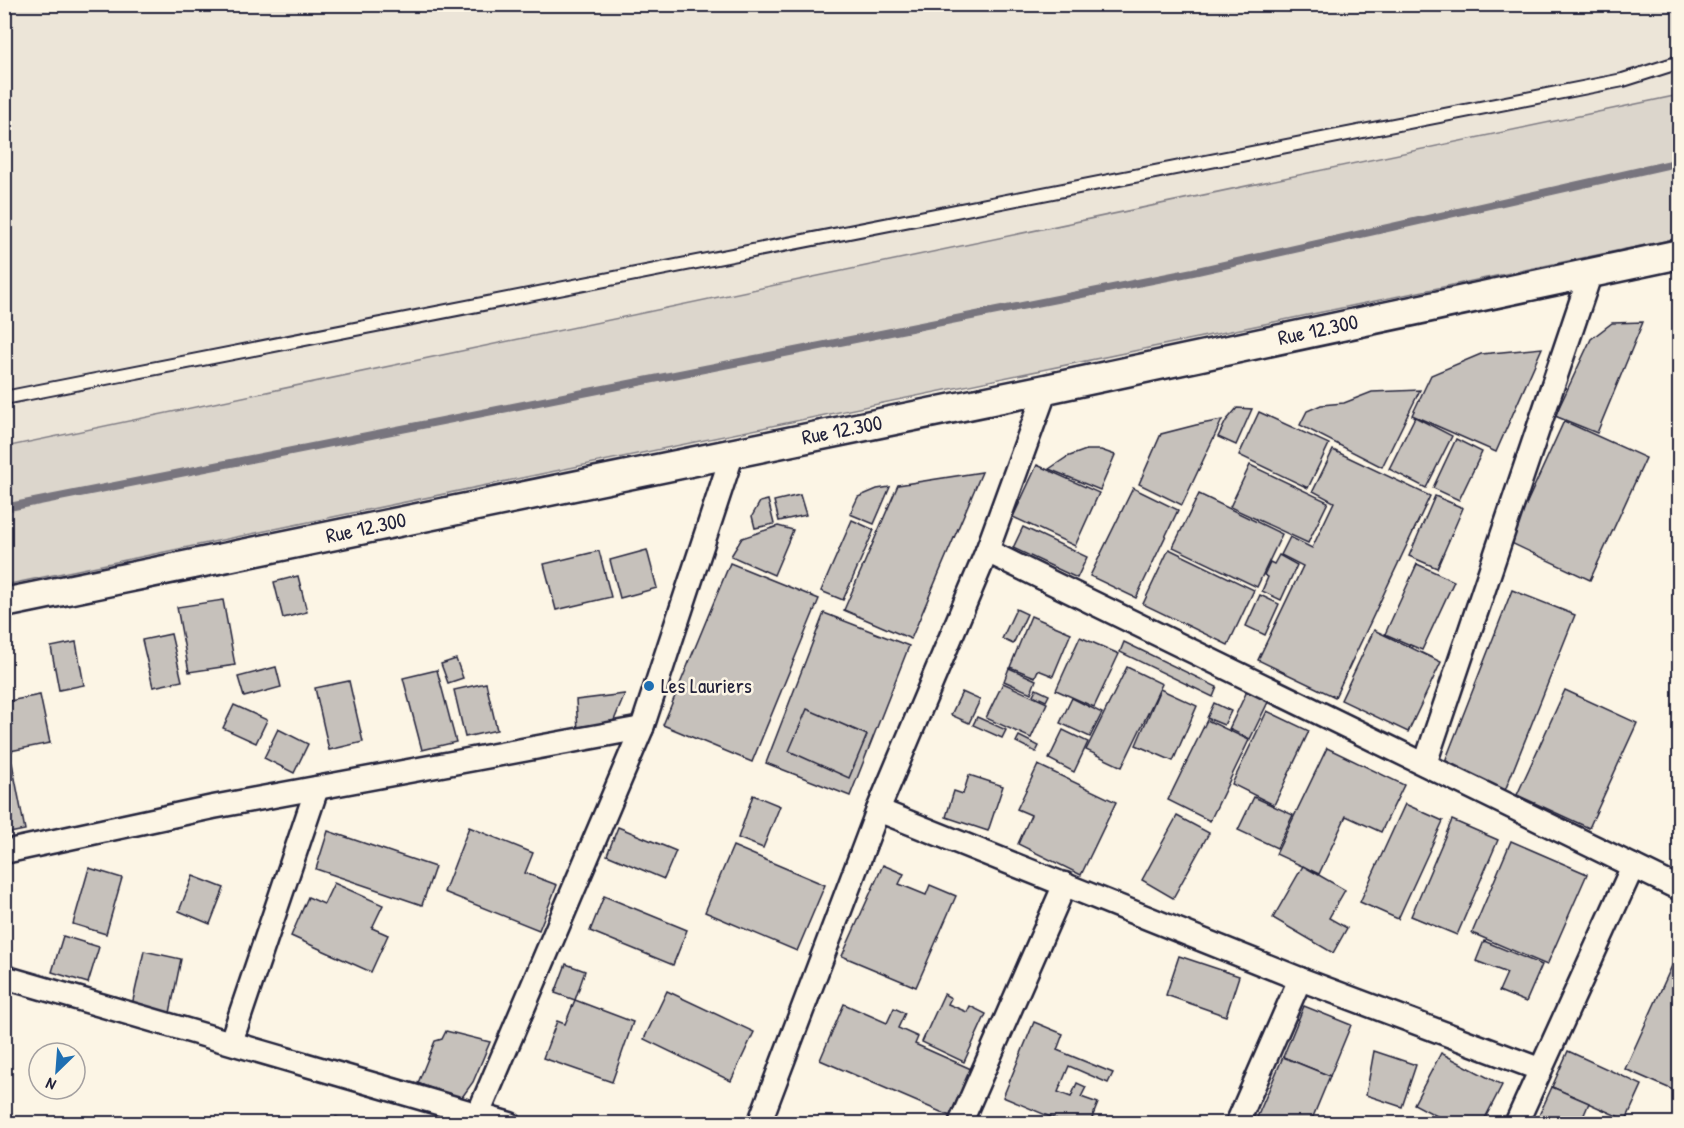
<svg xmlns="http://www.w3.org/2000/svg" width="1684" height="1128" font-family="'Patrick Hand',sans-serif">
	<rect width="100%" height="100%" fill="#fcf5e5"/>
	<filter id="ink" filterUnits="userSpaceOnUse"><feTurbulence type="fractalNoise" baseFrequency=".0167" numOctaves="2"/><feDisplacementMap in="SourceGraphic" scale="12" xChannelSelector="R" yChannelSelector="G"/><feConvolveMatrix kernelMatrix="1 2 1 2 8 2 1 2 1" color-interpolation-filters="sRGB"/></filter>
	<g filter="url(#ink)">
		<polygon fill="#ece5d8" points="5,5 1679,5 1679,238 5,585"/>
		<polygon fill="#dcd6cc" stroke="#7f7c84" stroke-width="1.5" points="1679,95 1679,238 5,585 5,447"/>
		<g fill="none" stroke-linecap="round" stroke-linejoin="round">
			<polyline stroke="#78757e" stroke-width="8" points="4,508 1193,272 1680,162"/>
		</g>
		<g fill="#c6c1bb" stroke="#22223b" stroke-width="1.5">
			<polygon points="1643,322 1597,433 1555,416 1591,339 1612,323"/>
			<polygon points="1542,348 1496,452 1412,415 1431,375 1481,354"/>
			<polygon points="1420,390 1382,467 1300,425 1307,411 1321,405 1344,403 1372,392"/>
			<polygon points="1237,408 1252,409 1236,445 1218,437 1226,421"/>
			<polygon points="1259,412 1329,444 1308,488 1239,455"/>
			<polygon points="1415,417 1452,436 1426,488 1389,469"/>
			<polygon points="1222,420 1182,505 1139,484 1161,434 1196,425"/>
			<polygon points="1564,421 1646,458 1590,580 1509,542"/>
			<polygon points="1456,439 1482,452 1459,500 1433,488"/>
			<polygon points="1086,450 1101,450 1115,455 1100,490 1049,469 1067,457"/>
			<polygon points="1333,450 1430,496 1335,697 1258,660 1303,566 1281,555 1290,537 1312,548 1334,502 1313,491"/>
			<polygon points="1037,465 1099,493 1075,546 1013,517"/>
			<polygon points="1250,465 1328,502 1308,543 1230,507"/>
			<polygon points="982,472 911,639 844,610 898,485"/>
			<polygon points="890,487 874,524 850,514 858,497 877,489"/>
			<polygon points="1133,488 1178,510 1136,598 1090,576"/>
			<polygon points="1199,494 1282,534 1257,587 1173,547"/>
			<polygon points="800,495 806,515 779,521 774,501"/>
			<polygon points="1435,496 1463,508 1437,568 1409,556"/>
			<polygon points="768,500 774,524 755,528 752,516 760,502"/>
			<polygon points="852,520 874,530 843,600 821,591"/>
			<polygon points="778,526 793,530 774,575 731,556 742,538"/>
			<polygon points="1023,527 1087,557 1077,578 1013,548"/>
			<polygon points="1169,549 1254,590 1228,645 1143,604"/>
			<polygon points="647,550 657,588 620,598 610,560"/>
			<polygon points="599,551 611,597 556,610 544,564"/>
			<polygon points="1279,555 1297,565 1281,600 1262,591 1268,577 1264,575 1270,562 1274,564"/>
			<polygon points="730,563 819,599 752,762 663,725"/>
			<polygon points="1417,564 1454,581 1422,650 1385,634"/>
			<polygon points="298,576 307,612 283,618 274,582"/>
			<polygon points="1512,590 1575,615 1504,793 1442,769"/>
			<polygon points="1260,595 1279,604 1265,635 1246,626"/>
			<polygon points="223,600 235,665 189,672 177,607"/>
			<polygon points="1016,609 1027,614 1013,644 1002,639"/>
			<polygon points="824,613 909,646 850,796 766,763"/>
			<polygon points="1031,616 1071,633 1053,676 1038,670 1035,677 1010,667"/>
			<polygon points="1374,630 1441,662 1408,732 1341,700"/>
			<polygon points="171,634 182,681 153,687 142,640"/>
			<polygon points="1080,637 1119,654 1094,707 1056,690"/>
			<polygon points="76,642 84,685 59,690 51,647"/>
			<polygon points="1124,642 1217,687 1213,697 1120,652"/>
			<polygon points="456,659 463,678 448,683 441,664"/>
			<polygon points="276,667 281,687 244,697 238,677"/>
			<polygon points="1127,667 1162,684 1122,767 1086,750"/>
			<polygon points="1009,668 1036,680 1031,693 1004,681"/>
			<polygon points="437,670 456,742 422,750 403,678"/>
			<polygon points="349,681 363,742 329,750 315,688"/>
			<polygon points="486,683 497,730 465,737 454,690"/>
			<polygon points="1003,683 1047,703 1031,738 986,718"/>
			<polygon points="1249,687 1270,698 1250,739 1229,729"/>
			<polygon points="1036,689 1049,695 1046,701 1033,695"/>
			<polygon points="1160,689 1197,706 1173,761 1136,745"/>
			<polygon points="1565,690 1637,723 1589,828 1517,795"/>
			<polygon points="962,692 980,700 969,723 951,715"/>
			<polygon points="625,694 612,725 578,730 576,700"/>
			<polygon points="40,695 50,743 5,752 4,702"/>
			<polygon points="1072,698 1102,713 1090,737 1060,723"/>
			<polygon points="1214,703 1231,711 1224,725 1207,718"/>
			<polygon points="234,705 267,720 256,743 223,728"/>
			<polygon points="807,709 867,735 849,778 789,751"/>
			<polygon points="1267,711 1309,731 1274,805 1232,784"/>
			<polygon points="977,717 1006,730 1002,738 973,725"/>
			<polygon points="1207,720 1249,740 1210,821 1168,800"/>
			<polygon points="278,729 308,744 294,773 264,758"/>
			<polygon points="1063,730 1088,742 1074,772 1049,759"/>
			<polygon points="1019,736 1039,746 1036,752 1016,742"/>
			<polygon points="1327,748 1404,785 1381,832 1346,816 1319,874 1276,854"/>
			<polygon points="12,763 25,830 4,834 4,764"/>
			<polygon points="1038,765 1116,802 1081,875 1018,844 1031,815 1017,809"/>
			<polygon points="969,775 1003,786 988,831 946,817 954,791 963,794"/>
			<polygon points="753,795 780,806 763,848 738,838"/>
			<polygon points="1254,797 1293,815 1277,848 1238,830"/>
			<polygon points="1405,804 1443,821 1398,919 1360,902"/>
			<polygon points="1177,816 1209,833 1173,898 1142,880"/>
			<polygon points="1452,820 1498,840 1457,935 1411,916"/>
			<polygon points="469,827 533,853 525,873 557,885 539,930 444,892"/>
			<polygon points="618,827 676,851 664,879 607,855"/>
			<polygon points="328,831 435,867 422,905 316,869"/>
			<polygon points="1511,841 1587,874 1547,965 1472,933"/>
			<polygon points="733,846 825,885 797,951 705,912"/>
			<polygon points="883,865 904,874 899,884 926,895 930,885 956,896 916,987 842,956"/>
			<polygon points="1303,866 1345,890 1329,918 1347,928 1333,953 1273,918"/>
			<polygon points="89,868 122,878 106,934 73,924"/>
			<polygon points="193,876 224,888 210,924 179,911"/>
			<polygon points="334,883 383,905 372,928 388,935 371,972 291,936 308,897 324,904"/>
			<polygon points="604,896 687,930 673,965 590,931"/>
			<polygon points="63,936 99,947 88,983 52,972"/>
			<polygon points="1484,941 1542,965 1526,1002 1499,991 1507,973 1476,961"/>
			<polygon points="1680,948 1680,1093 1625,1069"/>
			<polygon points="144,951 181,959 170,1013 132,1005"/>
			<polygon points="1179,956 1239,976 1226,1016 1166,995"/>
			<polygon points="566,964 585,971 575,1000 555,993"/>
			<polygon points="667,991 754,1032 731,1081 644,1039"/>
			<polygon points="944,994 951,998 948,1004 967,1012 970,1006 986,1014 964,1062 922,1042"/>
			<polygon points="575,1000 633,1022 612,1082 543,1058 557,1021 565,1024"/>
			<polygon points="844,1004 887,1023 894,1008 905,1013 898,1028 918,1037 915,1044 971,1069 950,1116 820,1060"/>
			<polygon points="1304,1006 1351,1025 1330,1076 1283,1057"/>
			<polygon points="1034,1022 1063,1034 1057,1050 1113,1073 1108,1083 1069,1066 1058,1092 1071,1097 1077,1083 1086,1087 1081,1097 1098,1103 1092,1118 1100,1121 1099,1124 1067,1124 1003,1097"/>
			<polygon points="446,1031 490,1042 473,1082 460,1100 418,1083 435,1041 442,1039"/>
			<polygon points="1374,1051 1416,1065 1402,1107 1366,1095"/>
			<polygon points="1568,1051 1642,1085 1626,1120 1552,1087"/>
			<polygon points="1441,1053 1502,1085 1482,1124 1452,1124 1414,1104"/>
			<polygon points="1283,1057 1330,1076 1310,1124 1264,1124 1256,1120"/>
			<polygon points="1552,1087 1589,1103 1580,1124 1535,1124"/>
			<polygon points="336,1117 359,1124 335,1124"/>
		</g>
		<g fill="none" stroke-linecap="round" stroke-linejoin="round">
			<g stroke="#22223b" stroke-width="16">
				<polyline id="service" points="4,398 1623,80 1680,62"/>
			</g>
			<g stroke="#22223b" stroke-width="27">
				<g id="minor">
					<polyline points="987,551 1680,889"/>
					<polyline points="1425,764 1591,272"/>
					<polyline points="878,810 1300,979 1539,1069"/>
					<polyline points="4,852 213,807 642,728"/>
					<polyline points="4,977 510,1124"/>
					<polyline points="231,1042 317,788"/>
					<polyline points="474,1124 642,728 733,452"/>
					<polyline points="759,1124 878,810 987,551 1046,389"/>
					<polyline points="960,1124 1065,884"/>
					<polyline points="1237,1124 1300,979"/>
					<polyline points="1516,1124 1633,866"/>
				</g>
			</g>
			<g stroke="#22223b" stroke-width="33">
				<polyline id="tertiary" points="4,603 1046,389 1680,254"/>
			</g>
			<use href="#service" stroke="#fcf5e5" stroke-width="12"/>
			<use href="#minor" stroke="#fcf5e5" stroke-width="22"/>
			<use href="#tertiary" stroke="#fcf5e5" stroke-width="28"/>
		</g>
	</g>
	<circle fill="#1f6fb2" stroke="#fcf5e5" stroke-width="2" cx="649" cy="686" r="6"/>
	<g text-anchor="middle" stroke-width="5" stroke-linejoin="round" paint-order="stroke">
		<g font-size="21" fill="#22223b" stroke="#fcf5e5">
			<text transform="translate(1318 330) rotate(-12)" y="7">Rue 12.300</text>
			<text transform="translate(842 430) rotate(-11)" y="7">Rue 12.300</text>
			<text transform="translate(366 528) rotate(-12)" y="7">Rue 12.300</text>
		</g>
		<g font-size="21" fill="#22223b" stroke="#fcf5e5" text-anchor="start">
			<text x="661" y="693">Les Lauriers</text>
		</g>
	</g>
	<rect width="1684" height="1128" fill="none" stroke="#fcf5e5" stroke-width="24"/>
	<rect x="12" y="12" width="1660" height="1104" fill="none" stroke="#22223b" stroke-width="2" filter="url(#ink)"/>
	<g transform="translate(57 1071) rotate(205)"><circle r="28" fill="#fcf5e5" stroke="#a5a1a1" stroke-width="1.5"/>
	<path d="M0-4.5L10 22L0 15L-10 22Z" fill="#1f6fb2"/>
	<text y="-9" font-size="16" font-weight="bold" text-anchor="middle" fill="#22223b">N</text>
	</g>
</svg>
